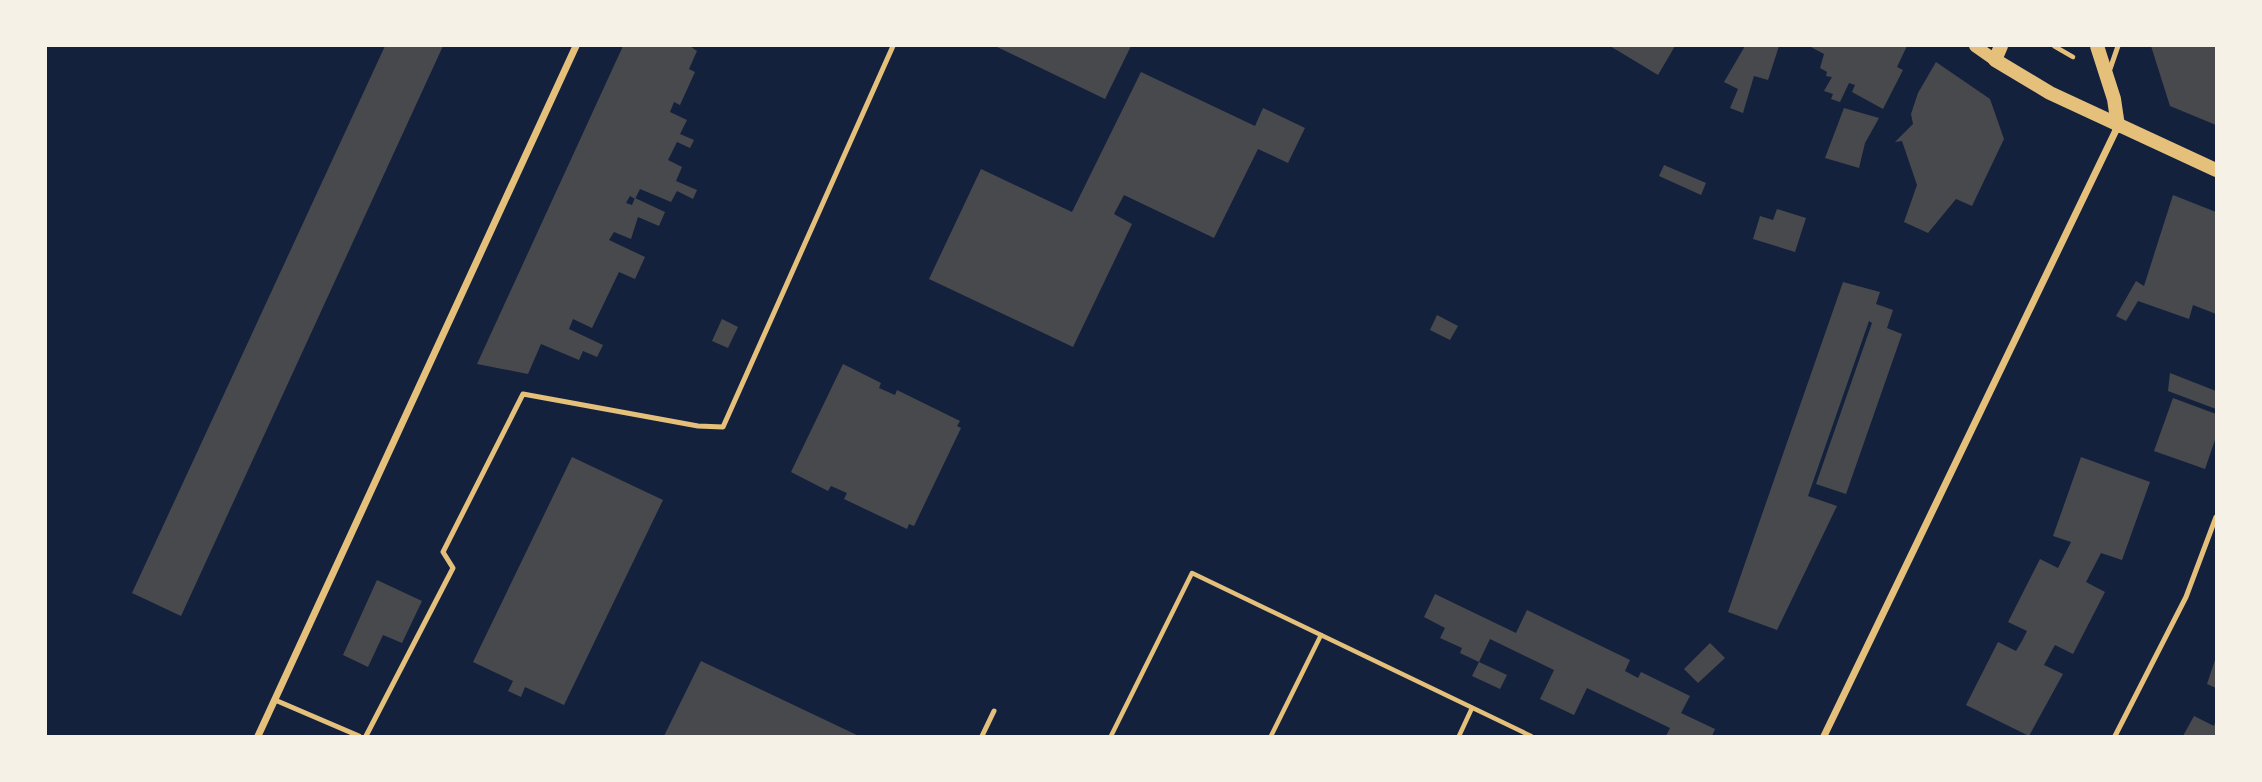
<svg xmlns="http://www.w3.org/2000/svg" width="2262" height="782" font-family="Figtree,sans-serif">
	<rect width="100%" height="100%" fill="#14213d"/>
	<g fill="#48494c">
		<polygon points="385,46 443,46 181,616 132,593"/>
		<polygon points="623,46 690,46 697,51 689,69 695,72 680,105 674,102 670,112 687,120 680,134 694,140 690,148 677,142 668,160 682,167 676,181 697,190 693,199 677,191 671,202 640,189 635,199 630,196 626,203 632,205 635,198 665,212 659,226 638,217 631,239 614,232 609,240 645,257 635,279 619,272 592,328 573,319 569,329 603,345 597,357 583,351 579,360 541,344 528,374 477,364"/>
		<polygon points="995,46 1131,46 1105,99"/>
		<polygon points="1610,46 1675,46 1658,75"/>
		<polygon points="1745,46 1779,46 1768,80 1754,76 1743,113 1730,108 1738,89 1724,82"/>
		<polygon points="1809,46 1907,46 1897,67 1903,70 1883,109 1852,92 1855,85 1849,83 1840,102 1831,99 1833,94 1824,91 1832,77 1826,76 1827,72 1820,68 1824,54"/>
		<polygon points="2151,46 2216,46 2216,125 2170,106"/>
		<polygon points="1936,62 1990,99 2004,139 1972,206 1956,199 1928,233 1904,222 1917,185 1902,141 1895,142 1913,124 1911,114 1918,93"/>
		<polygon points="1141,72 1255,126 1263,108 1305,128 1288,163 1258,149 1214,238 1124,195 1114,214 1132,224 1073,347 929,279 981,169 1072,212"/>
		<polygon points="1844,108 1879,118 1865,143 1859,168 1825,158"/>
		<polygon points="1664,165 1706,183 1701,195 1659,176"/>
		<polygon points="2173,195 2216,212 2216,314 2193,305 2189,319 2138,301 2126,321 2116,316 2136,281 2144,286"/>
		<polygon points="1777,209 1806,218 1795,252 1753,239 1760,216 1773,220"/>
		<polygon points="1843,282 1880,292 1876,304 1893,310 1887,328 1902,334 1846,494 1816,484 1872,323 1869,321 1808,496 1837,506 1777,630 1728,612"/>
		<polygon points="1437,315 1458,326 1450,340 1430,330"/>
		<polygon points="722,319 738,327 728,348 712,341"/>
		<polygon points="843,364 881,383 879,388 895,395 897,390 960,421 957,426 961,428 914,526 909,524 907,529 844,499 847,493 831,486 828,491 791,472"/>
		<polygon points="2170,373 2216,391 2216,409 2168,391"/>
		<polygon points="2173,398 2216,414 2216,437 2205,469 2154,451"/>
		<polygon points="572,457 663,500 564,705 525,687 521,697 508,691 513,681 473,662"/>
		<polygon points="2081,457 2150,482 2122,560 2101,553 2086,582 2105,592 2073,654 2055,645 2044,665 2063,674 2029,736 1966,705 1998,642 2016,651 2022,641 2027,631 2008,622 2040,559 2058,568 2071,542 2053,536"/>
		<polygon points="377,580 422,601 402,643 383,635 368,667 343,655"/>
		<polygon points="1435,594 1516,633 1527,610 1630,660 1625,671 1638,678 1641,672 1690,696 1681,713 1715,729 1712,736 1666,736 1670,728 1587,688 1574,715 1540,699 1554,670 1490,639 1479,662 1460,653 1462,648 1440,638 1445,628 1424,617"/>
		<polygon points="1710,643 1725,658 1698,683 1684,669"/>
		<polygon points="2216,657 2216,688 2207,684"/>
		<polygon points="701,661 859,736 664,736"/>
		<polygon points="1479,662 1507,675 1500,689 1472,676"/>
		<polygon points="2194,716 2214,726 2216,719 2216,736 2183,736"/>
	</g>
	<g fill="none" stroke-linecap="round" stroke-linejoin="round">
		<g stroke="#e5c07b" stroke-width="4.5">
			<polyline points="2054,46 2073,57"/>
			<polyline points="1111,736 1192,573 1531,736"/>
			<polyline points="1271,736 1321,635"/>
			<polyline points="1459,736 1472,708"/>
		</g>
		<g stroke="#e5c07b" stroke-width="5">
			<polyline points="2109,72 2118,46"/>
			<polyline points="275,700 359,736"/>
			<polyline points="366,736 453,568 443,552 523,394 698,426 723,427 893,46"/>
			<polyline points="982,736 994,711"/>
			<polyline points="2115,736 2186,597 2216,517"/>
		</g>
		<g stroke="#e5c07b" stroke-width="7">
			<polyline points="258,736 576,46"/>
			<polyline points="1824,736 2118,126"/>
		</g>
		<polyline stroke="#e5c07b" stroke-width="12" points="1975,46 1995,60"/>
		<g stroke="#e5c07b" stroke-width="14">
			<polyline points="2001,46 1995,60 2050,93 2216,170"/>
			<polyline points="2097,46 2114,99 2118,126"/>
		</g>
	</g>
	<rect width="2262" height="782" fill="none" stroke="#f6f1e7" stroke-width="94"/>
</svg>
